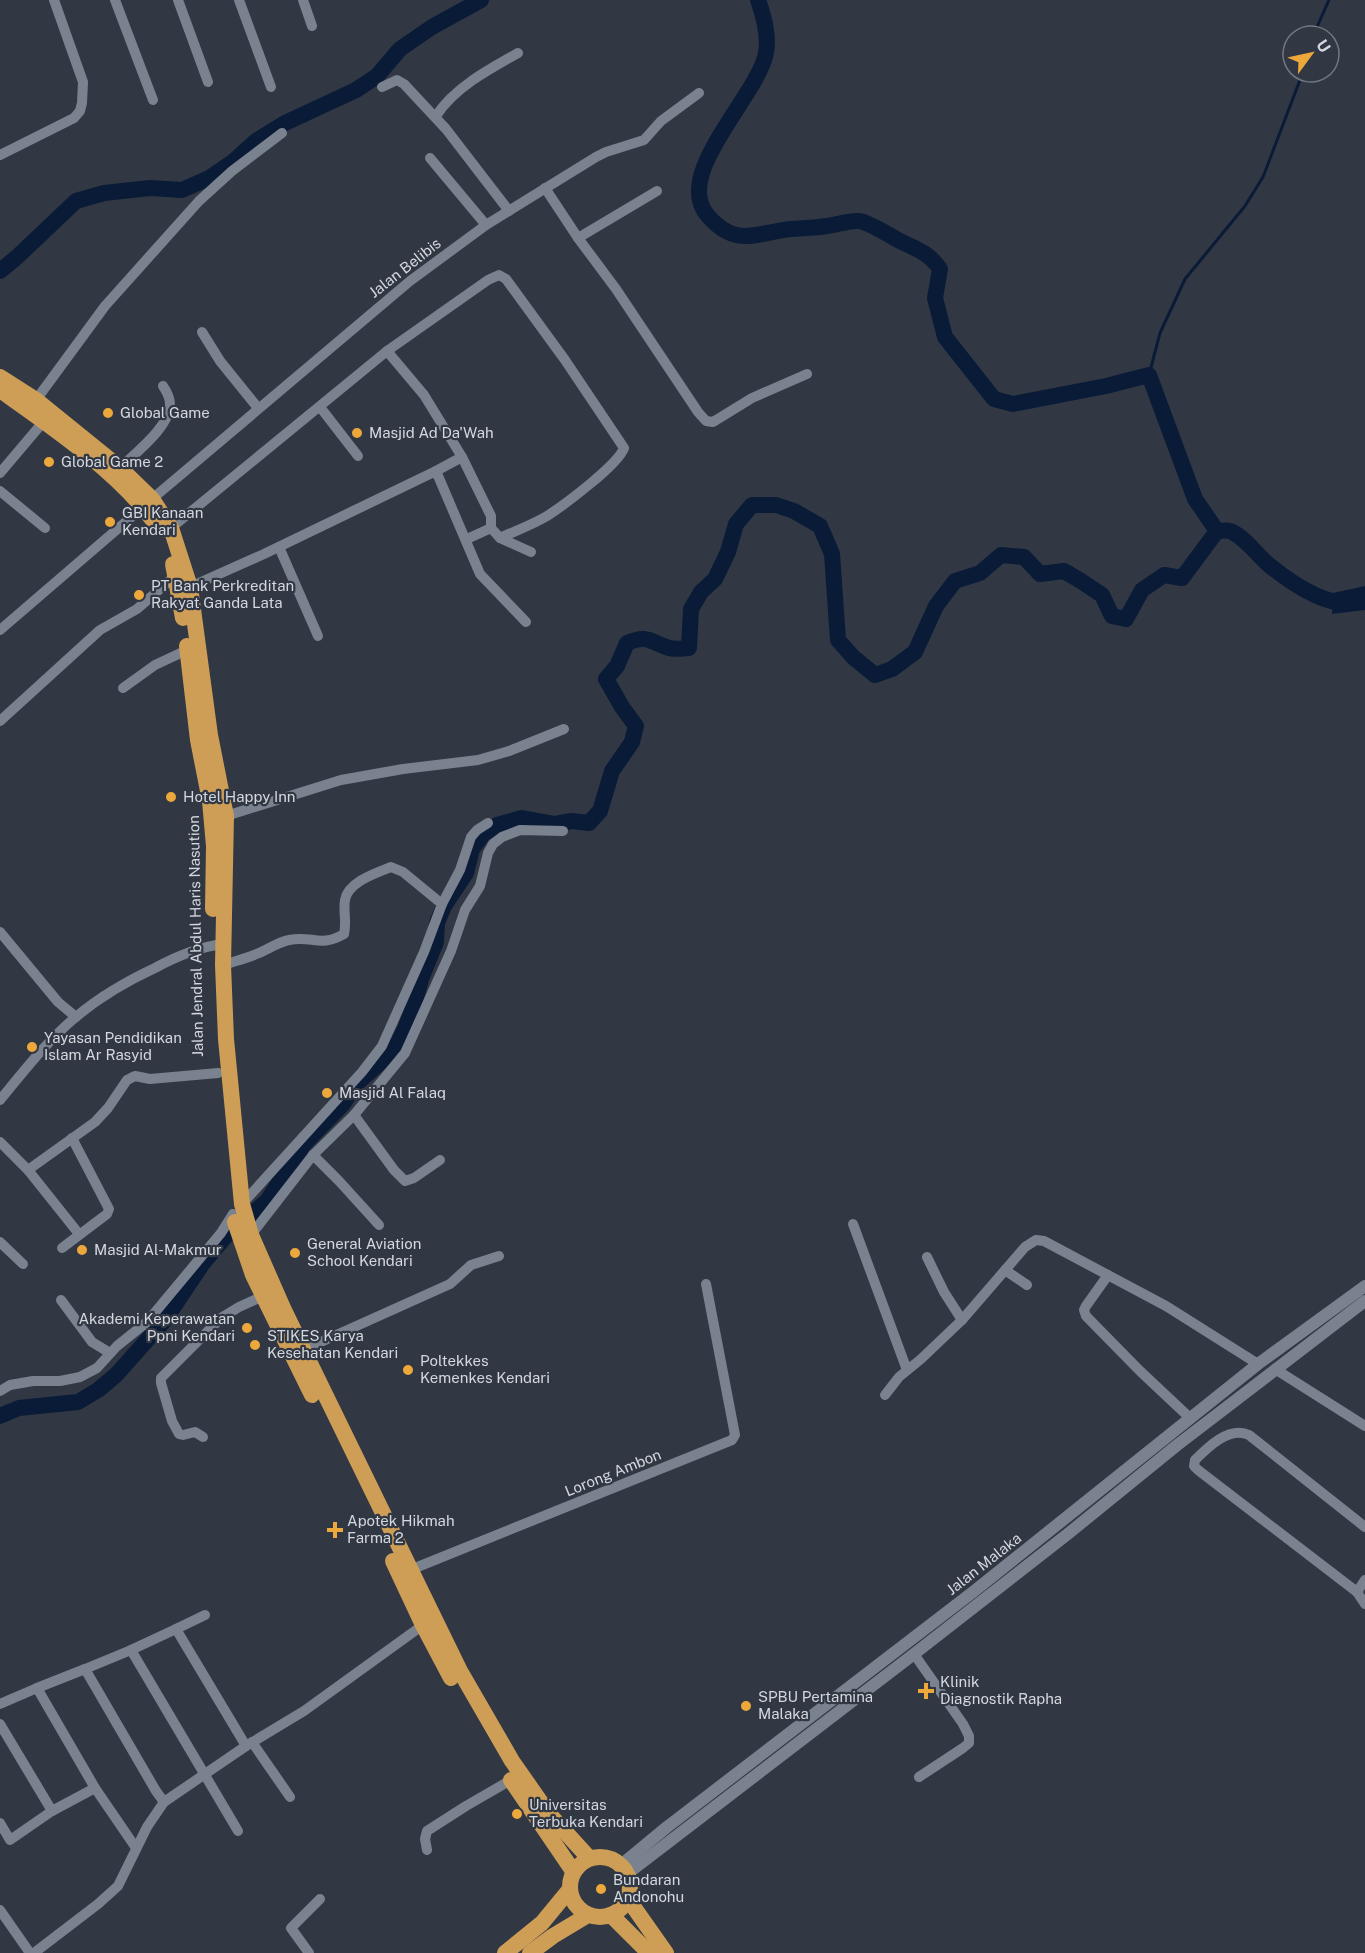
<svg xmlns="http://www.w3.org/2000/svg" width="1365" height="1953" font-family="'Public Sans',sans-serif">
	<rect width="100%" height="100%" fill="#313843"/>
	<polygon fill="#0a1b37" points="1365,586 1365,610 1332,614 1333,593"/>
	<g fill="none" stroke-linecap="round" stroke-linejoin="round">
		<g stroke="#0a1b37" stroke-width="3">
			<polyline points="1313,36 1329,0"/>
			<polyline points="1149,375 1160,333 1185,279 1245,206 1263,177 1303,72"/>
		</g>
		<g stroke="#0a1b37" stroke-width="16">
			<path d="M758,0C764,17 769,35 766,53C758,96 671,175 708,216C736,248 756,233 791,229C803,228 815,228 827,226C837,225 850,220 859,221C869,222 890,236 900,241C918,250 928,252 940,269L935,298L945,337L994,399L1013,404L1106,386L1149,375L1195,499L1217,531C1221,531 1227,530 1230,531C1245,537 1257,555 1269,565C1291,583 1337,616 1365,597"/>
			<polyline points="0,271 17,257 76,201 104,193 150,188 182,190 209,178 234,161 256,141 285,123 356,90 377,76 400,49 432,27 481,0"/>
			<path d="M0,1416L19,1408L78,1402L98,1390L116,1375L164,1321L203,1263L225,1237L267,1201L304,1144L343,1104L356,1084L393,1051L405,1029L414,1005L421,979L436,942L437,923L444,906L466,873L472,849L483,834L497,825L522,818L555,824L572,821L589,823L600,811L612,771L632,742L636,726L622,707L606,679L617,666L627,643C648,634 650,642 669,648C675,650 683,648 689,648L691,609L701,592L715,579L728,552L736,524L752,505H776L794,511L820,526L832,554L838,640L853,657L875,675L892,669L915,652L936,606L955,581L980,573L1001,555L1024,557L1040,574L1064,571L1081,581L1102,595L1112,616L1126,619L1142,590L1164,575L1182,578L1217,531"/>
		</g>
		<g stroke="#7a828f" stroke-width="10">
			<polyline points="115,0 153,100"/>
			<polyline points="178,0 208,82"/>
			<polyline points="239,0 271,87"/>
			<polyline points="303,0 312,26"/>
			<polyline points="382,87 397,80 404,84 446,129 509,211"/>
			<path d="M436,116C454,88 489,69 518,53"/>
			<polyline points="0,155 74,118 80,111 82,103 83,82 54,0"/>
			<polyline points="430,158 486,225"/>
			<polyline points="545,188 578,238 616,289 698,412 706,421 713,422 752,398 807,374"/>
			<polyline points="578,238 657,191"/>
			<polyline points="202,332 220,361 258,408"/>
			<polyline points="387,351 424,395 462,457 436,471"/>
			<polyline points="36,400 105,306 199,201 232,171 282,133"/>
			<polyline points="320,407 358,456"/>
			<polyline points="462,457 491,516 491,528"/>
			<path d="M120,468C135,453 170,427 170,404C170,397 167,392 163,386"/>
			<polyline points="0,473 44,421"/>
			<polyline points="0,491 45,528"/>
			<polyline points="152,499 410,281 486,225 596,157 606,152 644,140 661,121 699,93"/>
			<path d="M171,528L387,351L488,280L499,275L506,279L565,360L624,448C618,465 564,505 547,516C532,525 515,531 500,538"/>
			<polyline points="467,539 491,528 500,538 531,552"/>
			<polyline points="279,547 318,636"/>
			<polyline points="190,587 264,554 436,471 480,574 526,622"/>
			<polyline points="0,630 143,507"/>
			<polyline points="123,688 155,665 187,650"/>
			<polyline points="0,721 100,630 137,609 176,575"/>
			<polyline points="226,816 341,780 403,769 478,760 509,751 564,729"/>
			<polyline points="0,932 58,1002 76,1017"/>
			<path d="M223,965C235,961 248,958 259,953C269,949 278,942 289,940C312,935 320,948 344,934C347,922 343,912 345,900C348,882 376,873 391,867L403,872L442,904"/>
			<path d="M0,1100C24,1071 48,1040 77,1016C101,996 127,981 155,968C177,956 198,947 223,944"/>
			<polyline points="354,1115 394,1170 405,1181 414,1178 440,1160"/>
			<polyline points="0,1142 28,1170 95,1122 108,1108 127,1080 135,1076 150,1079 218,1073"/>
			<polyline points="313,1155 354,1115 405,1053 451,951 465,910 480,886 488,853 493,844 502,837 520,830 563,831"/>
			<polyline points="28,1170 79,1234"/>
			<polyline points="242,1204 362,1072 382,1046 424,952 442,904 460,870 471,837 477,830 488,823"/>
			<polyline points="853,1224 907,1370"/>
			<polyline points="251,1235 313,1155 339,1181 379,1225"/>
			<polyline points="0,1242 23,1264"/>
			<polyline points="62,1248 107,1214 109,1209 72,1138"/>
			<polyline points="927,1257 944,1292 962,1320"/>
			<polyline points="1005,1270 1027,1285"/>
			<polyline points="1108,1275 1086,1306 1084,1310 1086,1316 1140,1371 1190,1418"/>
			<polyline points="61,1300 92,1342 110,1353"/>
			<polyline points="303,1350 450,1284 471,1265 499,1256"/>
			<polyline points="1275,1369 1365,1426"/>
			<polyline points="0,1391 10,1385 33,1381 60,1381 80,1377 97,1368 117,1346 147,1322 221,1233 233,1214"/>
			<polyline points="885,1395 899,1377 921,1359 962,1320 1025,1247 1036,1240 1044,1241 1166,1306 1258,1364"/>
			<polyline points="203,1437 195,1432 183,1435 179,1434 172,1421 161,1383 161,1378 221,1318 239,1307 263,1296"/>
			<polyline points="410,1570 732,1440 735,1435 706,1284"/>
			<polyline points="1365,1580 1357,1592 1365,1604"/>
			<path d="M1357,1592L1198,1470L1194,1466L1195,1460C1208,1447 1229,1426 1249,1435L1365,1527"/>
			<polyline points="176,1629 205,1615"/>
			<polyline points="131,1650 85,1669 156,1791 164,1802"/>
			<polyline points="914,1654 963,1724 969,1736 969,1743 963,1748 919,1777"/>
			<polyline points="85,1669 37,1688 95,1788 136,1848"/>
			<polyline points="0,1704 37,1688"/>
			<polyline points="0,1724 52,1811 95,1788"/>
			<polyline points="252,1742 290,1797"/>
			<polyline points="0,1823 10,1840 52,1811"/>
			<polyline points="238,1831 131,1650 176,1629 246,1746"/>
			<polyline points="427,1850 425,1839 427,1831 466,1806 511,1780"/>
			<polyline points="0,1910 30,1953"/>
			<polyline points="34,1953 98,1904 118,1886 147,1827 164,1802 246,1746 304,1711 423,1625"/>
			<polyline points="309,1953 291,1928 320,1899"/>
		</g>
		<g stroke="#7a828f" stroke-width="12">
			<polyline points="621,1865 667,1827 973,1592 1258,1364 1365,1286"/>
			<polyline points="627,1874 914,1654 1069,1533 1176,1446 1365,1301"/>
		</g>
		<g stroke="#ce9e57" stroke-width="16">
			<polyline points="0,377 36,400 120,468 152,499 171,528 190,587 210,735 226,816 223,965 226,1039 242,1204 251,1235 283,1308 460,1671 512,1761 549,1814 589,1858"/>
			<path d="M0,390C48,424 117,471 152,519"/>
			<polyline points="173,564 183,618"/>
			<polyline points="187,646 198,740 210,801 214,846 213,909"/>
			<polyline points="235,1222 253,1275 312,1395"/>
			<polyline points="393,1561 423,1625 451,1678"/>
			<polyline points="511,1780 573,1871"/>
			<circle cx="600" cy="1887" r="30"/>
			<polyline points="628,1899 666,1953"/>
			<polyline points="611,1915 649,1953"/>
			<polyline points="505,1953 542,1923 570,1889"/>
			<polyline points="530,1953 553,1936 588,1915"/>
		</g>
	</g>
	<g fill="#eda83c" stroke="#313843" stroke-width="2">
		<circle cx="108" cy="413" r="6"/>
		<circle cx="357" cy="433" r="6"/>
		<circle cx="49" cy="462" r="6"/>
		<circle cx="110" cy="522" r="6"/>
		<circle cx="139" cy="595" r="6"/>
		<circle cx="171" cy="797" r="6"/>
		<circle cx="32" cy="1047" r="6"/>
		<circle cx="327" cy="1093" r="6"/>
		<circle cx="82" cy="1250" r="6"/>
		<circle cx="295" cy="1253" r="6"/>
		<circle cx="247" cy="1328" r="6"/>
		<circle cx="255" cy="1345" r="6"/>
		<circle cx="408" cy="1370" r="6"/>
		<path d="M332 1521h6v6h6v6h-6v6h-6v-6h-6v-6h6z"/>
		<path d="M923 1682h6v6h6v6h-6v6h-6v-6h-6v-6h6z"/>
		<circle cx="746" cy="1706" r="6"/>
		<circle cx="517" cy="1814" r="6"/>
		<circle cx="601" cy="1889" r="6"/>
	</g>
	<g text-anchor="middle" stroke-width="4.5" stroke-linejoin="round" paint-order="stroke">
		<g font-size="15" fill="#d3d7de" stroke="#313843">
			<text transform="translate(405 268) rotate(-38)" y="5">Jalan Belibis</text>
			<text transform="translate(196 936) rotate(-91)" y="5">Jalan Jendral Abdul Haris Nasution</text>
			<text transform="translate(613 1473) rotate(-22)" y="5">Lorong Ambon</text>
			<text transform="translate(984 1564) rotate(-38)" y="5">Jalan Malaka</text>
		</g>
		<g font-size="15" fill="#d3d7de" stroke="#313843" text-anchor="start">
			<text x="120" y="418">Global Game</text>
			<text x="369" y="438">Masjid Ad Da'Wah</text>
			<text x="61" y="467">Global Game 2</text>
			<text x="122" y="518">GBI Kanaan<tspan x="122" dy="17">Kendari</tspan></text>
			<text x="151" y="591">PT Bank Perkreditan<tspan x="151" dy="17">Rakyat Ganda Lata</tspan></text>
			<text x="183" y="802">Hotel Happy Inn</text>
			<text x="44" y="1043">Yayasan Pendidikan<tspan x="44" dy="17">Islam Ar Rasyid</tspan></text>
			<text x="339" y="1098">Masjid Al Falaq</text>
			<text x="307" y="1249">General Aviation<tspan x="307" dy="17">School Kendari</tspan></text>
			<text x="94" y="1255">Masjid Al-Makmur</text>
			<text x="235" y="1324" text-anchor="end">Akademi Keperawatan<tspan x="235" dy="17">Ppni Kendari</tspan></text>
			<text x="267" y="1341">STIKES Karya<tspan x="267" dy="17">Kesehatan Kendari</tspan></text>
			<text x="420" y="1366">Poltekkes<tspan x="420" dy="17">Kemenkes Kendari</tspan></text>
			<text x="347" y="1526">Apotek Hikmah<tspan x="347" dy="17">Farma 2</tspan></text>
			<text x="940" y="1687">Klinik<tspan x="940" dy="17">Diagnostik Rapha</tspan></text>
			<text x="758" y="1702">SPBU Pertamina<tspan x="758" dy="17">Malaka</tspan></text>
			<text x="529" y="1810">Universitas<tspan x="529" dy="17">Terbuka Kendari</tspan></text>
			<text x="613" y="1885">Bundaran<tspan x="613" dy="17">Andonohu</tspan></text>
		</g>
	</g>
	<g transform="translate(1311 54) rotate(57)"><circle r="28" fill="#313843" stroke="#727881" stroke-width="1.5"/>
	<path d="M0-4.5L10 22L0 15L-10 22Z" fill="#eda83c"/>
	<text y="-9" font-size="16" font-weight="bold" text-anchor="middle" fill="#d3d7de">U</text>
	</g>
</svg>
